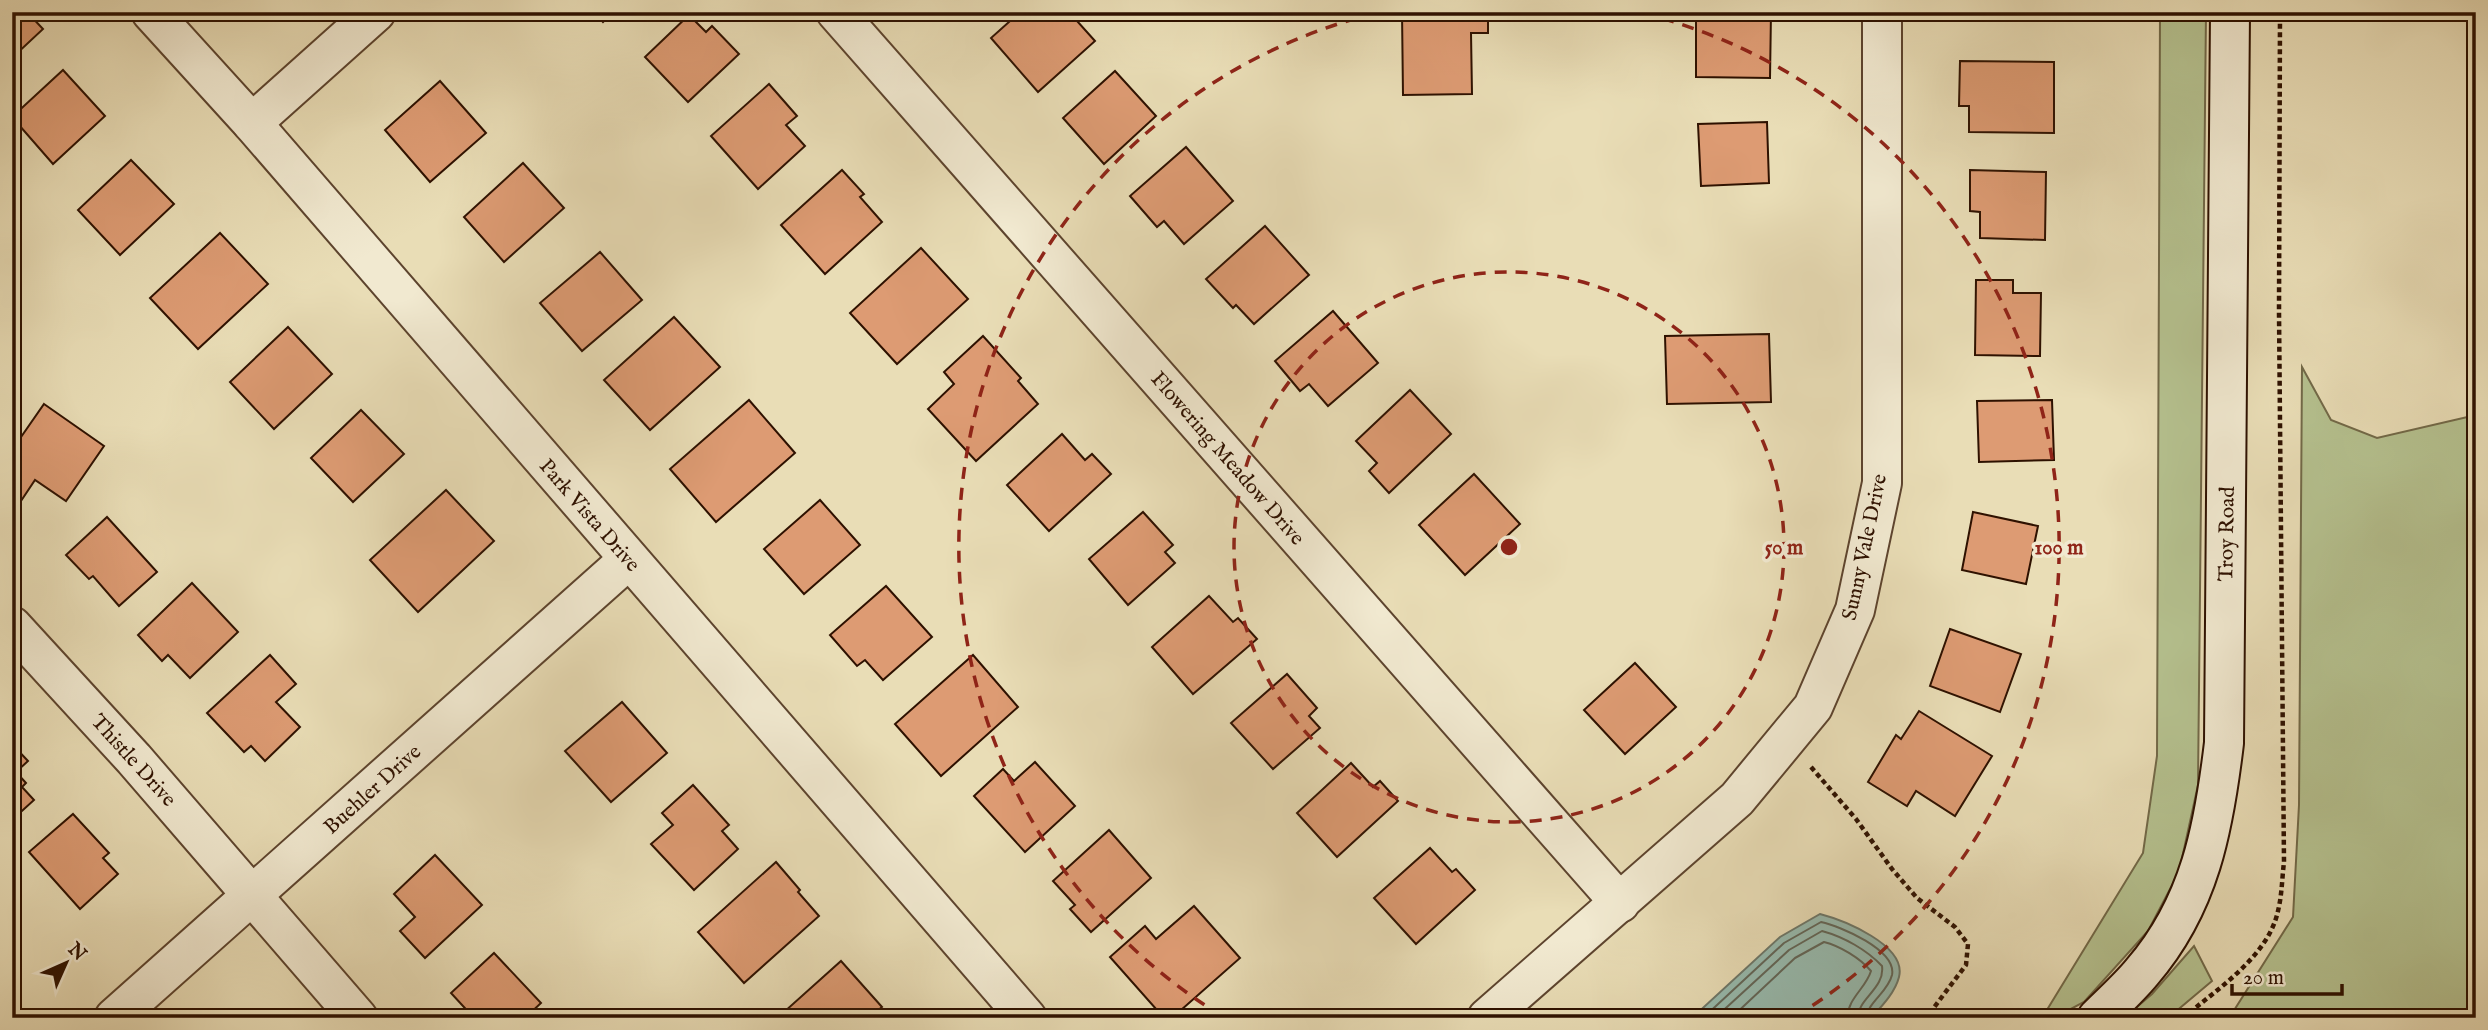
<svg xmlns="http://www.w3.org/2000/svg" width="2488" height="1030" font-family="'IM FELL English',serif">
	<rect width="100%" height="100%" fill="#e9ddb6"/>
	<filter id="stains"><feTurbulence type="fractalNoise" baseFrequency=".00286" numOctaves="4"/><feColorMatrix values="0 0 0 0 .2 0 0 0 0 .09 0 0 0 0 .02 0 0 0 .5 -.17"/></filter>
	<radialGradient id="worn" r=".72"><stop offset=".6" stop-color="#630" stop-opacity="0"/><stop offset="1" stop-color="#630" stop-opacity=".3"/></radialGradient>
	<g fill="#b5c18f" stroke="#726948" stroke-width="2">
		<polygon points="2160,12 2206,12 2198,785 2179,872 2148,931 2084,1002 2054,1018 2042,1018 2143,853 2157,756"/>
		<polygon points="2302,367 2331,420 2377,438 2476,415 2476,1018 2237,1018 2233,1012 2293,917 2299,805"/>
		<polygon points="2194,946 2212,981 2168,1018 2124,1018 2152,994"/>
	</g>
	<path fill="#97bbaf" stroke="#6d7769" stroke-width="2" d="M1820,914C1843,920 1907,945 1899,977C1895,993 1881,1007 1871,1018H1692L1780,937Z"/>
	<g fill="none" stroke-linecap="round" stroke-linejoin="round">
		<g stroke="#626658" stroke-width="2">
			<path d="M1703,1018L1784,943L1821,922C1840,926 1897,950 1892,975C1888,992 1868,1002 1866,1018"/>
			<path d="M1715,1018L1789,950L1822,931C1844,937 1867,950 1882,966C1885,988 1859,998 1857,1018"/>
			<path d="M1731,1018L1795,958L1824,942C1840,946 1860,958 1871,971C1866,988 1848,998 1847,1018"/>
		</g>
	</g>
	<g fill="#dd9b73" stroke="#2e1100" stroke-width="2">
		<polygon points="12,12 27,12 43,29 12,58"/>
		<polygon points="594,12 613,12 603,22"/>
		<polygon points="1020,12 1069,12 1095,41 1038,92 991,38"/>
		<polygon points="1402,12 1488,12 1488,33 1471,33 1472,94 1403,95"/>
		<polygon points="1696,12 1771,12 1770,78 1696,77"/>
		<polygon points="1977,12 2043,12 2044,17 1978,20"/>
		<polygon points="689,15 706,32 712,26 739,54 688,102 645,57"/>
		<polygon points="1960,61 2054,62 2054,133 1969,132 1969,106 1959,106"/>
		<polygon points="63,70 105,116 53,164 12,117"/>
		<polygon points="1115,71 1156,116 1104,164 1063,118"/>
		<polygon points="440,81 486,133 430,182 385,130"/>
		<polygon points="769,84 797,116 786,125 805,146 758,189 711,136"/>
		<polygon points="1767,122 1769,183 1701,186 1698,124"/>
		<polygon points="1186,147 1233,201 1184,244 1164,221 1157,227 1130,196"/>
		<polygon points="131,160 174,204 120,255 78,210"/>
		<polygon points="523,163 564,208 504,262 464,217"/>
		<polygon points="842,170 864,194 860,197 882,222 825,274 781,225"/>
		<polygon points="1970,170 2046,172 2045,240 1980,238 1980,212 1970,211"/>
		<polygon points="1265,226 1309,275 1254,324 1236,305 1233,308 1206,279"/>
		<polygon points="220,233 268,284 198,349 150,298"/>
		<polygon points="921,248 968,299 897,364 850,313"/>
		<polygon points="600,252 642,300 582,351 540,303"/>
		<polygon points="1976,280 2013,280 2013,293 2041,293 2040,356 1975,355"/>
		<polygon points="1333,311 1378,363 1328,406 1309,384 1300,391 1275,361"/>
		<polygon points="674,317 720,367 650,430 604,380"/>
		<polygon points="288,327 332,374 274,429 230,382"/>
		<polygon points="1769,334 1771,402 1667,404 1665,336"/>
		<polygon points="983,336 1021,378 1018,381 1038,404 976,461 928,409 954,384 944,372"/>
		<polygon points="1410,390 1451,434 1389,493 1369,471 1377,463 1356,441"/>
		<polygon points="749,400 795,453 716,522 670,469"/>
		<polygon points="2052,400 2054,460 1979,462 1977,401"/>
		<polygon points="44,404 104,446 66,501 35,480 17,507 12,504 12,450"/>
		<polygon points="361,410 404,454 353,502 311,458"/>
		<polygon points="1062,434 1085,460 1092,454 1111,474 1049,531 1007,485"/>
		<polygon points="1474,474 1520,524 1465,575 1419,525"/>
		<polygon points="446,490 494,541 418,612 370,560"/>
		<polygon points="820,500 860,545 804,594 764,549"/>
		<polygon points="1143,512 1173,545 1165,552 1175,563 1128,605 1089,559"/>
		<polygon points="1973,512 2038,526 2026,584 1962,570"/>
		<polygon points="107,517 157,572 119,606 93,576 89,579 66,555"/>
		<polygon points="192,583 238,632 190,678 168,655 162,661 138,635"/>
		<polygon points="886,586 932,637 883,680 865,660 857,666 830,635"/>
		<polygon points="1209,596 1233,622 1238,618 1257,639 1193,694 1152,647"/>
		<polygon points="1950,629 2021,654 2000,712 1930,686"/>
		<polygon points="270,655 296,684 276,702 300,727 265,761 251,746 244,752 207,713"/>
		<polygon points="973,655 1018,707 941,776 895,724"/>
		<polygon points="1635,663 1676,707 1625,754 1584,710"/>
		<polygon points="1287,674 1317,708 1309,716 1320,728 1273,769 1231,723"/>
		<polygon points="622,702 667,753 611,802 565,751"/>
		<polygon points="1919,711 1992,756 1955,816 1916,791 1907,806 1868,782 1896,735 1901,739"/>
		<polygon points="12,744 28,761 16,772 26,783 22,787 34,800 12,820"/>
		<polygon points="1035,762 1075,806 1025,852 974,796 1003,769 1014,781"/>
		<polygon points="1351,763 1373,787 1380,781 1398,801 1337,857 1297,813"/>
		<polygon points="693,785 729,825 722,831 738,849 694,890 651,844 673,825 662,813"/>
		<polygon points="73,814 109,853 103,858 118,874 80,909 29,852"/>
		<polygon points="1109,830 1151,878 1091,932 1070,909 1075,905 1053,881"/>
		<polygon points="1430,848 1452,872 1456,869 1475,890 1416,944 1374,898"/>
		<polygon points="435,855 482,905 425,958 400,931 415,917 394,894"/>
		<polygon points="776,862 800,890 798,892 819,916 744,983 698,932"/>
		<polygon points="1194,906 1240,958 1172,1018 1164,1018 1110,957 1145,926 1156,939"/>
		<polygon points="494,953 541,1003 525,1018 474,1018 451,993"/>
		<polygon points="841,961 882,1007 869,1018 789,1018 784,1012"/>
	</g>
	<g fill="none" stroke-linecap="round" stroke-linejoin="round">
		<g stroke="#5d442e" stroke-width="42">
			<g id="street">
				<polyline points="151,12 252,123 1027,1018"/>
				<polyline points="836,12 1620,903"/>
				<polyline points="252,123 376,12"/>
				<polyline points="12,626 134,759 358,1018"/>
				<polyline points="114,1018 628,560"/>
				<polyline points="1487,1018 1737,799 1813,707 1855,610 1882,483 1882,12"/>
			</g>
		</g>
		<g stroke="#2e1100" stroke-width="42">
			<path id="secondary" d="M2097,1018C2112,1003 2129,988 2142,972C2200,905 2214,827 2224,743L2230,12"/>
		</g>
		<g stroke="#2e1100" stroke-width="4.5" stroke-dasharray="5 3.5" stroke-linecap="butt">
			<polyline points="1811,767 1856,819 1892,869 1917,898 1955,927 1968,944 1966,965 1926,1018"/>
			<path d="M2183,1018C2217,989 2268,957 2278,911C2282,895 2282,878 2284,862L2279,312L2280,12"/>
		</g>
		<use href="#street" stroke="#f1e9d0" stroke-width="38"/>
		<use href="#secondary" stroke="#f1e9d0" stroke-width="38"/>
	</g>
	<g fill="none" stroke="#8f2418" stroke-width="3.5" stroke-dasharray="12 9">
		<circle cx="1509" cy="547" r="275"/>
		<path d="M1222 1016A550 550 0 0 1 1376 13M1642 13A550 550 0 0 1 1796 1016"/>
	</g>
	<g text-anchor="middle" stroke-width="7" stroke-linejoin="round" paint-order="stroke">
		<g font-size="21" fill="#2e1100" stroke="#f1e9d0">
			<text transform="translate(1228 458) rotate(49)" y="7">Flowering Meadow Drive</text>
			<text transform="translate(590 515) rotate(49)" y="7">Park Vista Drive</text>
			<text transform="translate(2226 534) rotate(-89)" y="7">Troy Road</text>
			<text transform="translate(1864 547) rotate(-78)" y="7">Sunny Vale Drive</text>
			<text transform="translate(134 760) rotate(48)" y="7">Thistle Drive</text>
			<text transform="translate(372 789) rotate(-42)" y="7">Buehler Drive</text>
		</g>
	</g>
	<circle cx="1509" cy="547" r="10" fill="#8f2418" stroke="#f1e9d0" stroke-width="3.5"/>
	<g font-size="21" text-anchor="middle" font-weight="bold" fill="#8f2418" stroke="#f1e9d0" stroke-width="7" stroke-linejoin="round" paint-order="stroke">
		<text x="1784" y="554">50 m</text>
		<text x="2059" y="554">100 m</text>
	</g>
	<rect width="2488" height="1030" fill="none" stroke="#e9ddb6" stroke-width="42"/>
	<rect x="14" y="14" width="2460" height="1002" fill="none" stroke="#2e1100" stroke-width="3.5"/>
	<rect x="21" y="21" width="2446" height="988" fill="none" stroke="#2e1100" stroke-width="2"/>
	<g transform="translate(66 963) rotate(45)" stroke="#f1e9d0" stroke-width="5" paint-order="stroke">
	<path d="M0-5L12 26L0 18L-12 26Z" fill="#2e1100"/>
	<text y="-10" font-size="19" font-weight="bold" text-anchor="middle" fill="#2e1100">N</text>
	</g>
	<path d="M2232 984v10h110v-10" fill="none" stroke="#2e1100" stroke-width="3.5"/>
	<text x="2243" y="984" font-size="21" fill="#2e1100" stroke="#f1e9d0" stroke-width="5" paint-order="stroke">20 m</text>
	<rect width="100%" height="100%" filter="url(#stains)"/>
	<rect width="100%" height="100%" fill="url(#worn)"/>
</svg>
